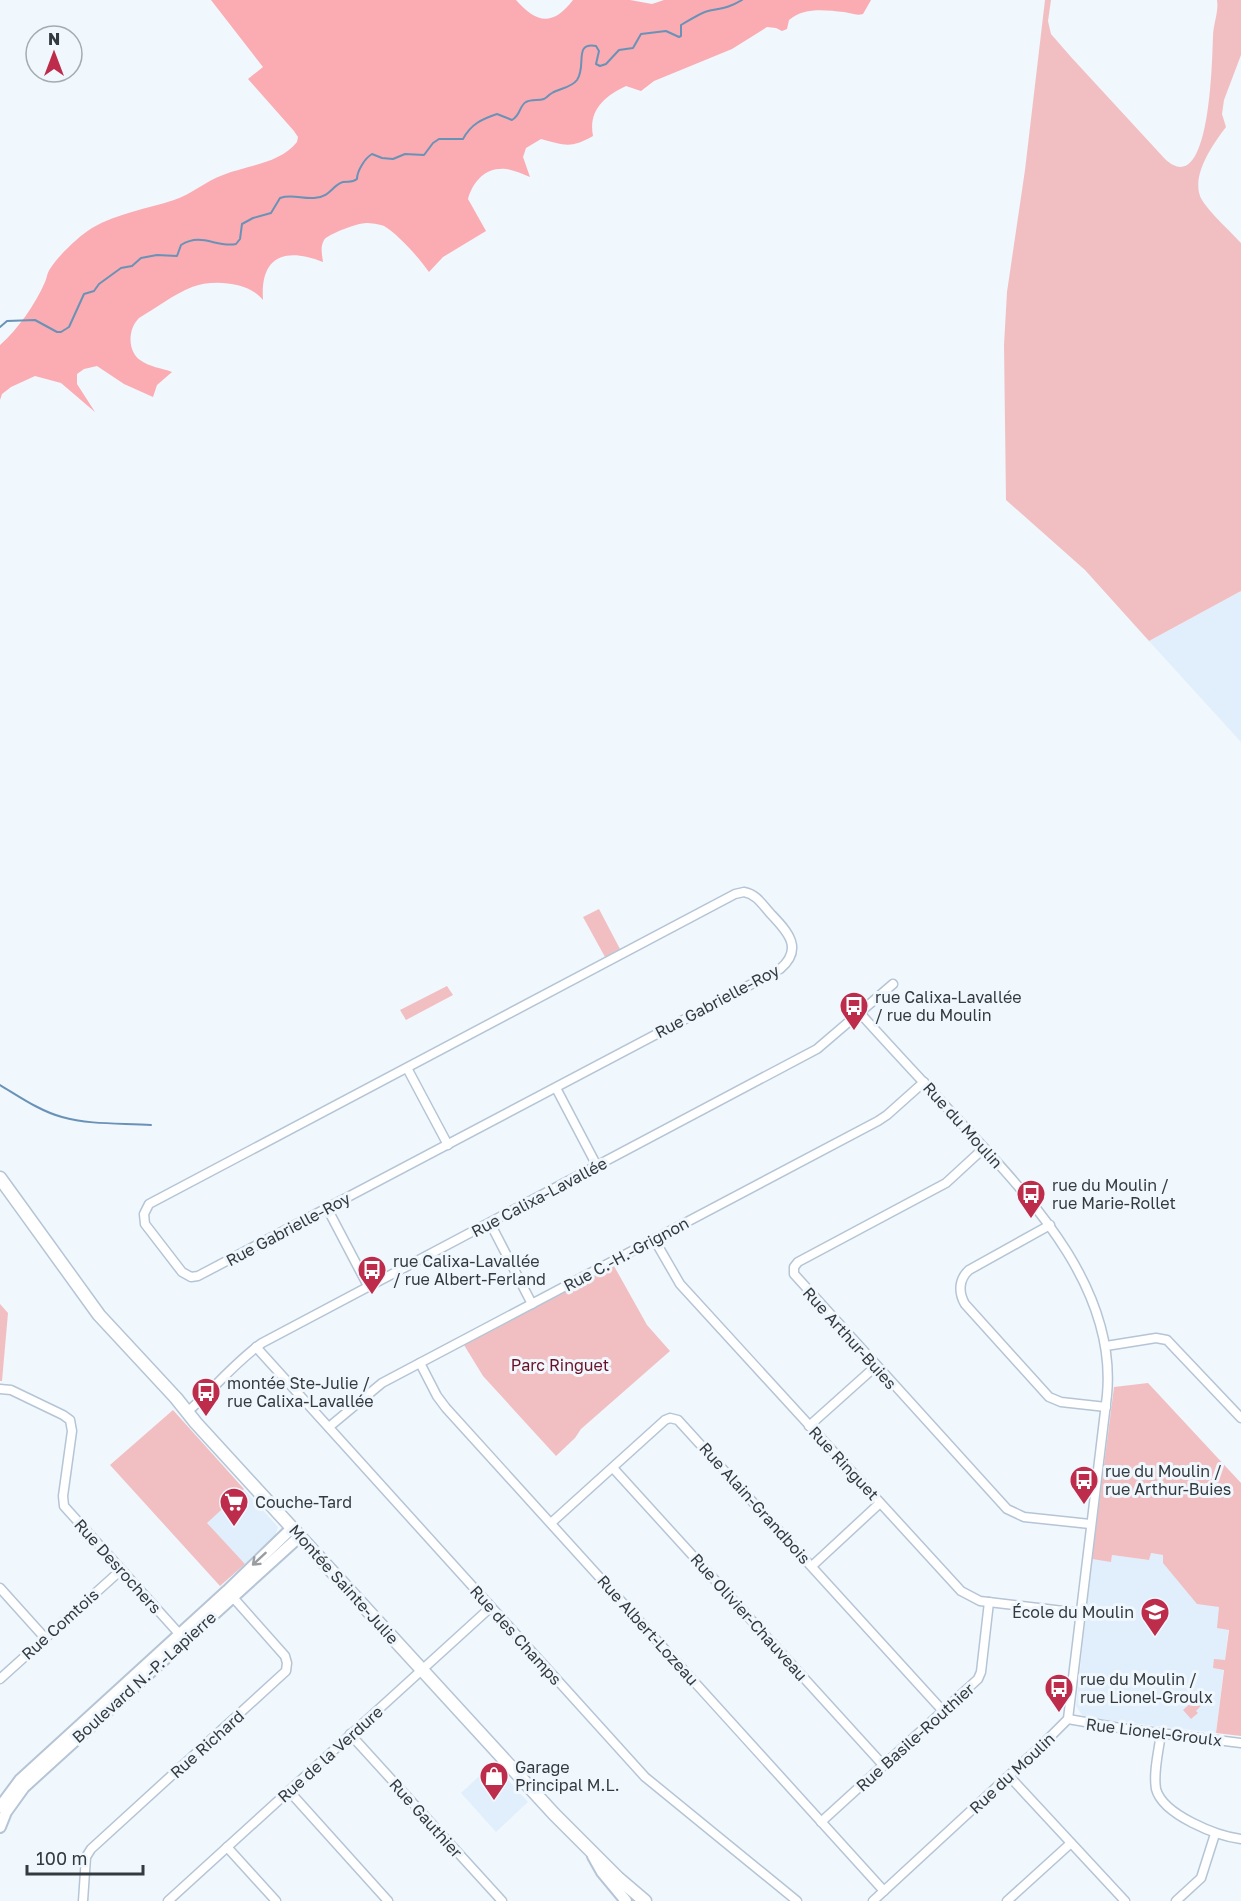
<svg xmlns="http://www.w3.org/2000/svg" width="1241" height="1901" font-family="'Golos Text',sans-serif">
	<rect width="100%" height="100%" fill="#f0f7fd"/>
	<g fill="#e1effc">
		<polygon points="1241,591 1241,742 1149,641"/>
		<polygon points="244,1489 278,1527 275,1536 245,1564 206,1523"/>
		<polygon points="1150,1553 1163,1555 1231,1608 1216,1733 1088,1718 1082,1715 1076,1706 1092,1559 1111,1561 1112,1555 1149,1560"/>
		<polygon points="493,1763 528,1802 496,1832 461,1793"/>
	</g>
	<g fill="#f1bfc2">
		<path d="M1045,0H1051L1048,21L1051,34L1071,57L1165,159C1211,202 1212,57 1213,37C1213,24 1219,12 1217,0H1241V55L1224,100L1222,114L1226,127C1213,144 1189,178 1202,200C1210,213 1230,231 1241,243V591L1149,641L1085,570L1006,500L1004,345L1007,292L1025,170Z"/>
		<polygon points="599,909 620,949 605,957 583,917"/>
		<polygon points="447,986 453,995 406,1020 400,1010"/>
		<polygon points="614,1266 647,1325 670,1351 581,1429 575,1438 556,1456 483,1376 464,1345"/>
		<polygon points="0,1304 8,1313 2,1381 0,1381"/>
		<polygon points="1148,1383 1241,1483 1241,1736 1216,1733 1224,1670 1213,1668 1214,1659 1225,1660 1229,1630 1217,1628 1219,1607 1197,1604 1163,1563 1163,1555 1151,1553 1149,1560 1112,1555 1111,1562 1092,1559 1114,1387"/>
		<polygon points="173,1410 244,1489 207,1523 245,1564 220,1586 110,1465"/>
		<polygon points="1204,1691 1210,1695 1209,1697 1196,1711 1198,1713 1191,1719 1183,1710"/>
	</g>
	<path fill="#faacb2" d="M211,0H516C537,24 553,26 573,0H630L652,4L664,0H871L863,14C856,16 851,13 844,12C825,10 804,7 789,20L787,29L782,31L776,28L767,27L732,49L654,81L641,91L626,86C605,96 588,110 593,136C570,149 565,145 541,139L526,148L523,157L530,177C522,174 514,170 506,169C486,167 473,181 468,199L486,231L443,257L429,272C419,258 399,235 384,226C379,224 371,223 366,223C358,223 328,234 324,240C320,247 322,254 323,262C285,247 260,256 263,300C249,282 213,279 192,287C174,294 156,308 139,318C128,329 127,350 140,360C149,367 162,368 172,372L157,385L153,397L124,384L97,366L84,369L77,374V384L95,412L61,383L35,376L11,387L2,394L0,400V345C18,329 35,305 45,282C47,278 47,273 50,269C57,257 80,235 92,228C118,213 147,209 174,200C192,194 206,181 223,175C248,165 279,164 297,142L298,137L294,131L248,79L263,67Z"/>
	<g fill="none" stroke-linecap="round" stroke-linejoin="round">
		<g stroke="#6a92b7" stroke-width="2">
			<path d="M0,327L7,321L35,320L57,332H61L69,327L84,294L94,291L99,284L121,268L132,266L141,258L157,255L177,256L181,245C202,232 216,248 236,244L240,239L242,224L253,218L271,213L280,198C292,194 302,199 314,198C331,197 332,185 343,182C349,181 352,183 357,179C357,171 365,158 372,154L382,158L393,159L405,154L424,155L433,143L439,139H463C471,124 482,119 497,114L512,120C521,115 519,106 526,102C532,99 538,101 544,99C549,96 547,96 552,93C560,88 571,88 577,80C587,66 573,42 596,46L599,51L596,64L600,66L606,64L619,50L633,48L641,34L666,31L679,37L681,36V25C686,22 703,12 708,11C722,8 729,8 742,0"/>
			<path d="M0,1085C20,1097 40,1111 62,1117C90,1125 122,1123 151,1125"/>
		</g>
		<g stroke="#b5c5d5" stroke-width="11">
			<g id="minor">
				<path d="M744,892C756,894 762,904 770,913C786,930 805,948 780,969L198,1276L191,1277L182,1272L145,1224L144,1214L149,1204L735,894Z"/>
				<path d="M859,1012C894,1051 929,1088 964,1126C1031,1199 1117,1288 1107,1395L1068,1719L1041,1746L873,1901"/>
				<polyline points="407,1068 448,1145"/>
				<polyline points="556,1088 597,1166"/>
				<polyline points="984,1148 946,1183 798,1262 794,1267 794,1274 1007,1509 1024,1517 1090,1524"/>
				<polyline points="327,1208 368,1286"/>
				<polyline points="490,1223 532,1304"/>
				<path d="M1050,1225L969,1270C959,1279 958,1292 965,1304L1049,1397L1061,1402L1106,1407"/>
				<polyline points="654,1239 680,1284 961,1591 980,1601 1080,1613"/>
				<polyline points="1106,1346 1156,1338 1167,1340 1241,1418"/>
				<polyline points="256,1347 645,1777 797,1901"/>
				<polyline points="420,1363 437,1396 446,1408 884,1891"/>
				<polyline points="0,1389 11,1390 63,1415 70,1420 72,1431 63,1496 64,1506 183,1638"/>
				<path d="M187,1412C213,1390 234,1363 262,1343L817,1049L893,984"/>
				<polyline points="809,1426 876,1366"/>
				<polyline points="329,1427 382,1383 878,1121 887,1115 924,1082"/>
				<polyline points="613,1468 884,1766"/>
				<polyline points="551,1523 665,1420 670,1418 678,1420 943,1711"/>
				<polyline points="812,1566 880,1503"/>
				<polyline points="0,1588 45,1638"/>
				<polyline points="0,1679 121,1570"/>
				<polyline points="1068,1719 1120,1728 1241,1743"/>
				<path d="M1161,1733C1159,1750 1153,1772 1156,1789C1163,1815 1217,1836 1241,1839"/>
				<polyline points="350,1734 502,1901"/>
				<polyline points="1009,1776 1125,1901"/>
				<polyline points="289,1791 388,1901"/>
				<polyline points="821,1822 978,1679 981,1672 989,1602"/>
				<polyline points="227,1847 276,1901"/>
				<polyline points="83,1901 86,1857 91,1849 286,1671 287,1663 285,1656 230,1594"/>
				<polyline points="168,1901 491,1607"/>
				<polyline points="1007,1901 1071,1843"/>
				<polyline points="1176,1901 1201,1878 1215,1834"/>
			</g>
		</g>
		<g stroke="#b5c5d5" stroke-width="14">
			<g id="tertiary">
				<polyline points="0,1807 20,1780 227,1591 292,1528"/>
				<polyline points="0,1827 6,1812 24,1787 300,1536"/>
				<polyline points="593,1856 602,1872 626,1901"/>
			</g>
		</g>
		<g stroke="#b5c5d5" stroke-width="15">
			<polyline id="secondary" points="0,1178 99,1315 176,1398 196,1423 554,1814 618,1878 645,1901"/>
		</g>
		<use href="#minor" stroke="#fff" stroke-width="8"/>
		<use href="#tertiary" stroke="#fff" stroke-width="10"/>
		<use href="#secondary" stroke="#fff" stroke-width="12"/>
	</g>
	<defs><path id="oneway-shaft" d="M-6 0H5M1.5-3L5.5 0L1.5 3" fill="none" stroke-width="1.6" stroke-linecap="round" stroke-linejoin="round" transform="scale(1.5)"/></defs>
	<use stroke="#999ca0" href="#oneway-shaft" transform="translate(259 1559) rotate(137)"/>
	<defs>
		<g id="bus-pin" transform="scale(1.5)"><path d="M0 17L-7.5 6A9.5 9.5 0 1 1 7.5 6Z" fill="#bd2d4b" stroke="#f0f7fd"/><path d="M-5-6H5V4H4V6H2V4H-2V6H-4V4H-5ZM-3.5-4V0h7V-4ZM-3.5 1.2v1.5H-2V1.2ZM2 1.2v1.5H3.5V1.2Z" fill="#fff"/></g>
		<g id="supermarket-pin" transform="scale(1.5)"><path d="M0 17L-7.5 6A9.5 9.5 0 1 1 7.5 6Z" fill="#bd2d4b" stroke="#f0f7fd"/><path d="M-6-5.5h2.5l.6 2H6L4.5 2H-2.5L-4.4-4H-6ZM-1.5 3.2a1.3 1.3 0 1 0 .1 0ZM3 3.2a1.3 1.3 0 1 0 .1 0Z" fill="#fff"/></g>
		<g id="school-pin" transform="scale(1.5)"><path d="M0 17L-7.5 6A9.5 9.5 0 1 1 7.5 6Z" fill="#bd2d4b" stroke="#f0f7fd"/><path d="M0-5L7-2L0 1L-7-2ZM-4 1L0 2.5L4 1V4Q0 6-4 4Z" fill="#fff"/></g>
		<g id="shop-pin" transform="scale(1.5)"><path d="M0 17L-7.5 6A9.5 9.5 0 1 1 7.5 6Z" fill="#bd2d4b" stroke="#f0f7fd"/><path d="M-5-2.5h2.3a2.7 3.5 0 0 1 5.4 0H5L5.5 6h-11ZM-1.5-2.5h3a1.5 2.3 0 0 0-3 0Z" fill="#fff"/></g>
	</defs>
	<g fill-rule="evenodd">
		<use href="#bus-pin" x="854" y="1006"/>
		<use href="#bus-pin" x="1031" y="1194"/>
		<use href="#bus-pin" x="372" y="1270"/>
		<use href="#bus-pin" x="206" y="1392"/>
		<use href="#bus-pin" x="1084" y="1480"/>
		<use href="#supermarket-pin" x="234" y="1502"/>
		<use href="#school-pin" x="1155" y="1612"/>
		<use href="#bus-pin" x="1059" y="1688"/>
		<use href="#shop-pin" x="494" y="1776"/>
	</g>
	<g text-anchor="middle" stroke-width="6" stroke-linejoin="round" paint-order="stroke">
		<g font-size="16" fill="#333a40" stroke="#f0f7fd" text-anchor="start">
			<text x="875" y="1003">rue Calixa-Lavallée<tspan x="875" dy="18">/ rue du Moulin</tspan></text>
			<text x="1052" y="1191">rue du Moulin /<tspan x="1052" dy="18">rue Marie-Rollet</tspan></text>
			<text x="393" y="1267">rue Calixa-Lavallée<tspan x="393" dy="18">/ rue Albert-Ferland</tspan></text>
			<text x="227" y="1389">montée Ste-Julie /<tspan x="227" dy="18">rue Calixa-Lavallée</tspan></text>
			<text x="1105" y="1477">rue du Moulin /<tspan x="1105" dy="18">rue Arthur-Buies</tspan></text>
			<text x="255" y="1508">Couche-Tard</text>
			<text x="1134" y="1618" text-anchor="end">École du Moulin</text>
			<text x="1080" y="1685">rue du Moulin /<tspan x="1080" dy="18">rue Lionel-Groulx</tspan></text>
			<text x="515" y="1773">Garage<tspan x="515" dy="18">Principal M.L.</tspan></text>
		</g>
		<g font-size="16" fill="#333a40" stroke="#f0f7fd">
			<text transform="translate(717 1001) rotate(-28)" y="6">Rue Gabrielle-Roy</text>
			<text transform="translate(963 1125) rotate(48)" y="6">Rue du Moulin</text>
			<text transform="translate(539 1197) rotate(-28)" y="6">Rue Calixa-Lavallée</text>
			<text transform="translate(288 1229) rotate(-28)" y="6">Rue Gabrielle-Roy</text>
			<text transform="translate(626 1254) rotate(-28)" y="6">Rue C.-H.-Grignon</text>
			<text transform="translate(850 1338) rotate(48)" y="6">Rue Arthur-Buies</text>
			<text transform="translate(844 1463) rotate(47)" y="6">Rue Ringuet</text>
			<text transform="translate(755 1503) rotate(48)" y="6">Rue Alain-Grandbois</text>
			<text transform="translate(118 1566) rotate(48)" y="6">Rue Desrochers</text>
			<text transform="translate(344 1584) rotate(48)" y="6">Montée Sainte-Julie</text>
			<text transform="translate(749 1617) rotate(48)" y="6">Rue Olivier-Chauveau</text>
			<text transform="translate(60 1624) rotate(-42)" y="6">Rue Comtois</text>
			<text transform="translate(648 1630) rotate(48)" y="6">Rue Albert-Lozeau</text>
			<text transform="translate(516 1635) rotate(48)" y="6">Rue des Champs</text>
			<text transform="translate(144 1677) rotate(-42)" y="6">Boulevard N.-P.-Lapierre</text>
			<text transform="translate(1154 1732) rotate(7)" y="6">Rue Lionel-Groulx</text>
			<text transform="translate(915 1737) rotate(-42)" y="6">Rue Basile-Routhier</text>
			<text transform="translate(207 1744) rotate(-42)" y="6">Rue Richard</text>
			<text transform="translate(330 1754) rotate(-42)" y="6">Rue de la Verdure</text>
			<text transform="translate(1012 1773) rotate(-43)" y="6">Rue du Moulin</text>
			<text transform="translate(426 1818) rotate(48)" y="6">Rue Gauthier</text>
		</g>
		<g font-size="16" fill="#6a1025" stroke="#f0f7fd">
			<text x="560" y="1371">Parc Ringuet</text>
		</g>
	</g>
	<g transform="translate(54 54)"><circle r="28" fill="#f0f7fd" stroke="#a4abb1" stroke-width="1.5"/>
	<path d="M0-4.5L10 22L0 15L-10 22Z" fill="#bd2d4b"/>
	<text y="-9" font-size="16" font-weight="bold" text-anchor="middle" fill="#333a40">N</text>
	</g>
	<path d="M27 1865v9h116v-9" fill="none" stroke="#333a40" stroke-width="3"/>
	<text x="36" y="1865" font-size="18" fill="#333a40" stroke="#f0f7fd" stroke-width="4.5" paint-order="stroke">100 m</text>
</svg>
